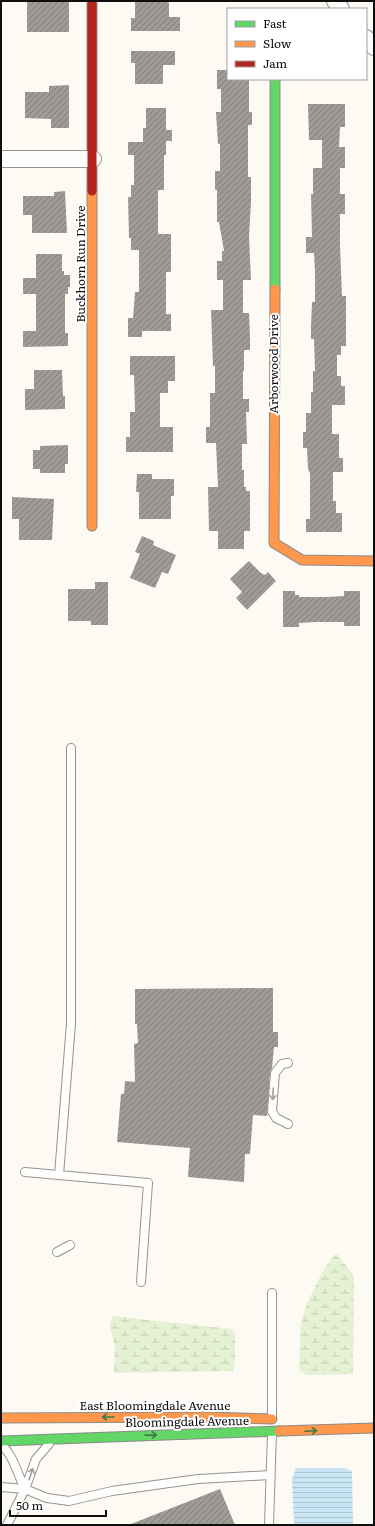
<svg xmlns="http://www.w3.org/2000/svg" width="375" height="1526" font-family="Literata,serif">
	<defs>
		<pattern id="wetland-marsh" width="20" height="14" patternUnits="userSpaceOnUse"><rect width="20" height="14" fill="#e5f1d3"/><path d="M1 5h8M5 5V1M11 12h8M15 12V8" fill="none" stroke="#c3cdb4"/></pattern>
		<pattern id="water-rules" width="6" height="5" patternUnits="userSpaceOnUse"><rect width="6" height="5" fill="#cae6f5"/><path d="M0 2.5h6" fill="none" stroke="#acc4d1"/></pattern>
		<pattern id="building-hatch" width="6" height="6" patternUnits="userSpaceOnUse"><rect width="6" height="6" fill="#9f9c98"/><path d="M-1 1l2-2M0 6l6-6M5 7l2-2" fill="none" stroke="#807e7a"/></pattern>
	</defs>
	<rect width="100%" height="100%" fill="#fcfaf2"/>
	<g fill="url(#wetland-marsh)">
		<path d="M337,1254L354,1276L353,1374L307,1375L300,1371L299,1367C300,1352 299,1335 302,1320C305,1306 325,1261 337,1254Z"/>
		<polygon points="112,1316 231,1329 235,1333 235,1361 233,1371 114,1373 115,1348 110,1325"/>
	</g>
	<polygon fill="url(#water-rules)" points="296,1468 345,1468 352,1471 353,1525 294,1525 292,1479"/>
	<g fill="url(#building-hatch)">
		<polygon points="69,1 69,32 27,32 27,2"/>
		<polygon points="135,1 169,1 169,17 180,17 180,31 131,31 131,18 135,18"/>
		<polygon points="131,51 175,51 175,65 163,65 163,84 135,84 135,63 131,63"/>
		<polygon points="217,70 228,70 228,79 249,79 249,112 252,112 252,125 248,125 248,177 251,177 251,202 249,236 251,280 243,280 243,313 249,313 250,337 250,350 244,350 244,371 243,371 243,399 249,399 249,412 246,412 247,444 242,444 242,470 244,470 244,487 246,487 246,491 250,491 250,531 244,531 244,549 218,549 218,531 209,531 208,487 218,487 216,443 206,443 206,427 210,427 210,393 215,393 215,366 213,366 211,310 223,310 223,280 217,280 217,261 222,261 222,251 224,251 219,222 217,222 217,190 215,190 215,171 220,171 220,144 218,144 216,112 221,112 221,89 217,89"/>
		<polygon points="69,85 69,128 51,128 51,119 25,118 25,92 49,92 49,86"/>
		<polygon points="308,104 345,104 345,127 340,127 339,147 345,147 345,168 340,168 340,194 345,194 345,214 340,214 340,245 342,296 346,296 346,346 341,346 341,355 337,355 337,376 341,376 341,386 345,386 345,405 332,405 332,434 339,434 339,458 343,458 343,472 333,472 333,501 336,501 336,513 342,513 342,532 306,532 306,519 310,519 310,473 308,469 307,448 303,448 303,432 306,432 306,413 311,413 311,392 313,392 313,371 315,371 314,339 311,339 311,326 312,302 315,302 315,272 314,253 306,253 306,237 312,237 311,194 313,194 313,168 322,168 322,140 309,140"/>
		<polygon points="146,108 166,108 166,130 172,130 172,141 166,141 166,155 164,155 164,190 158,190 158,234 171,234 171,272 166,272 166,314 171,314 171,331 142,331 142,337 128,337 128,318 133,318 135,292 139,292 139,250 131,250 131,238 129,238 128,197 131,197 131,185 134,185 134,155 128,155 128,142 143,142 143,128 146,128"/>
		<polygon points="65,191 67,233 32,233 32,215 23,215 23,196 54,196 54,192"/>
		<polygon points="36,254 62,254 62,271 64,271 64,275 70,275 70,287 68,287 68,294 65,294 65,333 68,333 68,346 23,347 23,331 36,331 36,294 23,294 23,278 36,278"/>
		<polygon points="130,356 175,356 175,381 168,381 168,393 160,393 160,427 173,427 173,452 126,452 126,437 130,437 130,412 135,412 134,375 130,375"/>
		<polygon points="34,370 62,370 63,396 65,396 65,409 25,410 25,389 34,389"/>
		<polygon points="68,445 68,464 65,464 65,473 40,473 40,469 33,469 33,450 40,450 40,446"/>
		<polygon points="137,474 152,474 152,479 174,479 174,496 171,496 171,519 139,519 139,492 136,492"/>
		<polygon points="12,497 54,499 52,540 19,540 19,519 12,519"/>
		<polygon points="142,536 154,541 153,545 176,555 168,574 162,572 155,588 130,578 140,554 135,552"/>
		<polygon points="249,561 261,573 265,575 268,572 276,581 247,610 236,598 242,592 230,579"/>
		<polygon points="95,582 108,582 108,625 91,625 91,621 68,621 68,589 95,589"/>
		<polygon points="283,591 295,591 295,595 299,595 299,597 326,597 344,596 344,591 360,591 360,626 344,626 344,622 317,622 299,623 299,627 283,627"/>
		<polygon points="273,988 273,1032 278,1032 278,1047 274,1047 272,1068 270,1073 267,1116 253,1115 250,1154 245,1154 244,1182 188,1177 190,1148 117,1142 121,1094 124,1094 125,1081 135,1082 134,1044 138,1043 137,1024 135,1024 135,989"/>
		<polygon points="220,1489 235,1525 132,1525 131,1524"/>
	</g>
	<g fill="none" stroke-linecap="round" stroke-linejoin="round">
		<g stroke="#959491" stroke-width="10">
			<g id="lane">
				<polyline points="288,1124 276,1118 272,1111 275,1073 282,1064 288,1063"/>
				<polyline points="25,1172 148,1183 141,1282"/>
				<polyline points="59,1175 71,1023 71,748"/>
				<polyline points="57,1252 70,1245"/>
				<polyline points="272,1419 272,1293"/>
				<path d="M2,1445C14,1457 17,1473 25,1489L36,1459L49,1444"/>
				<polyline points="1,1487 25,1489 47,1498 69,1501 112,1491 198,1479 270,1475"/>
				<polyline points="7,1525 25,1489"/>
				<polyline points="269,1525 272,1432"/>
			</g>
		</g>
		<g stroke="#959491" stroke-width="18">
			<g id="street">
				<polyline points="335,1 341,9"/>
				<polyline points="366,38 374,47"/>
				<polyline points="1,159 93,159"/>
			</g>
		</g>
		<g stroke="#8c8b87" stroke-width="11">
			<g id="fast">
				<polyline points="275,289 275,79"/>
				<polyline points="1,1441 279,1431"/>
			</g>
		</g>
		<g stroke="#8c8b87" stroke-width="11">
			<g id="slow">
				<polyline points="92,191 92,526"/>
				<polyline points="275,289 274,543 302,560 374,561"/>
				<polyline points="1,1418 206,1417 272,1419"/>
				<polyline points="279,1431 374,1428"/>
			</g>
		</g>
		<g stroke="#8c8b87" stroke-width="11">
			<polyline id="jam" points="92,1 92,191"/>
		</g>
		<use href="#lane" stroke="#fffefd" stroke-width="8"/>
		<use href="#street" stroke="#fffefd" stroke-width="16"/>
		<use href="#fast" stroke="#63d668" stroke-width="9"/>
		<use href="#slow" stroke="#ff974d" stroke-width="9"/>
		<use href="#jam" stroke="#b3261e" stroke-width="9"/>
	</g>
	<defs><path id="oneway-shaft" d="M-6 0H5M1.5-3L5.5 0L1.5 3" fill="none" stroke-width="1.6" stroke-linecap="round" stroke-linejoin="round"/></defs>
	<g stroke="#9f9e9d">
		<use href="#oneway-shaft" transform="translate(273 1094) rotate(93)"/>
		<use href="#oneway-shaft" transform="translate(31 1474) rotate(-72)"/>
	</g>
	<g stroke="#3d7c40">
		<use href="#oneway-shaft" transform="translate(108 1417) rotate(180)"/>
		<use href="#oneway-shaft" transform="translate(311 1431) rotate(-3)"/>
		<use href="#oneway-shaft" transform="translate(151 1435) rotate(-1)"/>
	</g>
	<g text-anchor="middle" stroke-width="4" stroke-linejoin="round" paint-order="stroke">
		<g font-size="12" fill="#0e0e0e" stroke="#fff">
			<text transform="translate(81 264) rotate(-90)" y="4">Buckhorn Run Drive</text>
			<text transform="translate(274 364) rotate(-90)" y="4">Arborwood Drive</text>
			<text x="155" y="1410">East Bloomingdale Avenue</text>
			<text transform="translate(187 1422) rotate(-1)" y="4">Bloomingdale Avenue</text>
		</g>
	</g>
	<rect width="375" height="1526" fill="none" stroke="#0e0e0e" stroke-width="4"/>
	<rect x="227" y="8" width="140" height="72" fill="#ffffff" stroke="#9f9f9f"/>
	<rect x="235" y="21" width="20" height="6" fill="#63d668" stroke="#9f9f9f"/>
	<text x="263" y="28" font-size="12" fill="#0e0e0e">Fast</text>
	<rect x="235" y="41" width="20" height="6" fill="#ff974d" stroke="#9f9f9f"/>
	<text x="263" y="48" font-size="12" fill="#0e0e0e">Slow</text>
	<rect x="235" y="61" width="20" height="6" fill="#b3261e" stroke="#9f9f9f"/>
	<text x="263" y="68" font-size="12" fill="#0e0e0e">Jam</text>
	<path d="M10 1510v6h96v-6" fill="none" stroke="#0e0e0e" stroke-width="2"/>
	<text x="16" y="1510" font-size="12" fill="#0e0e0e" stroke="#ffffff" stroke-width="3" paint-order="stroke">50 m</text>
</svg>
